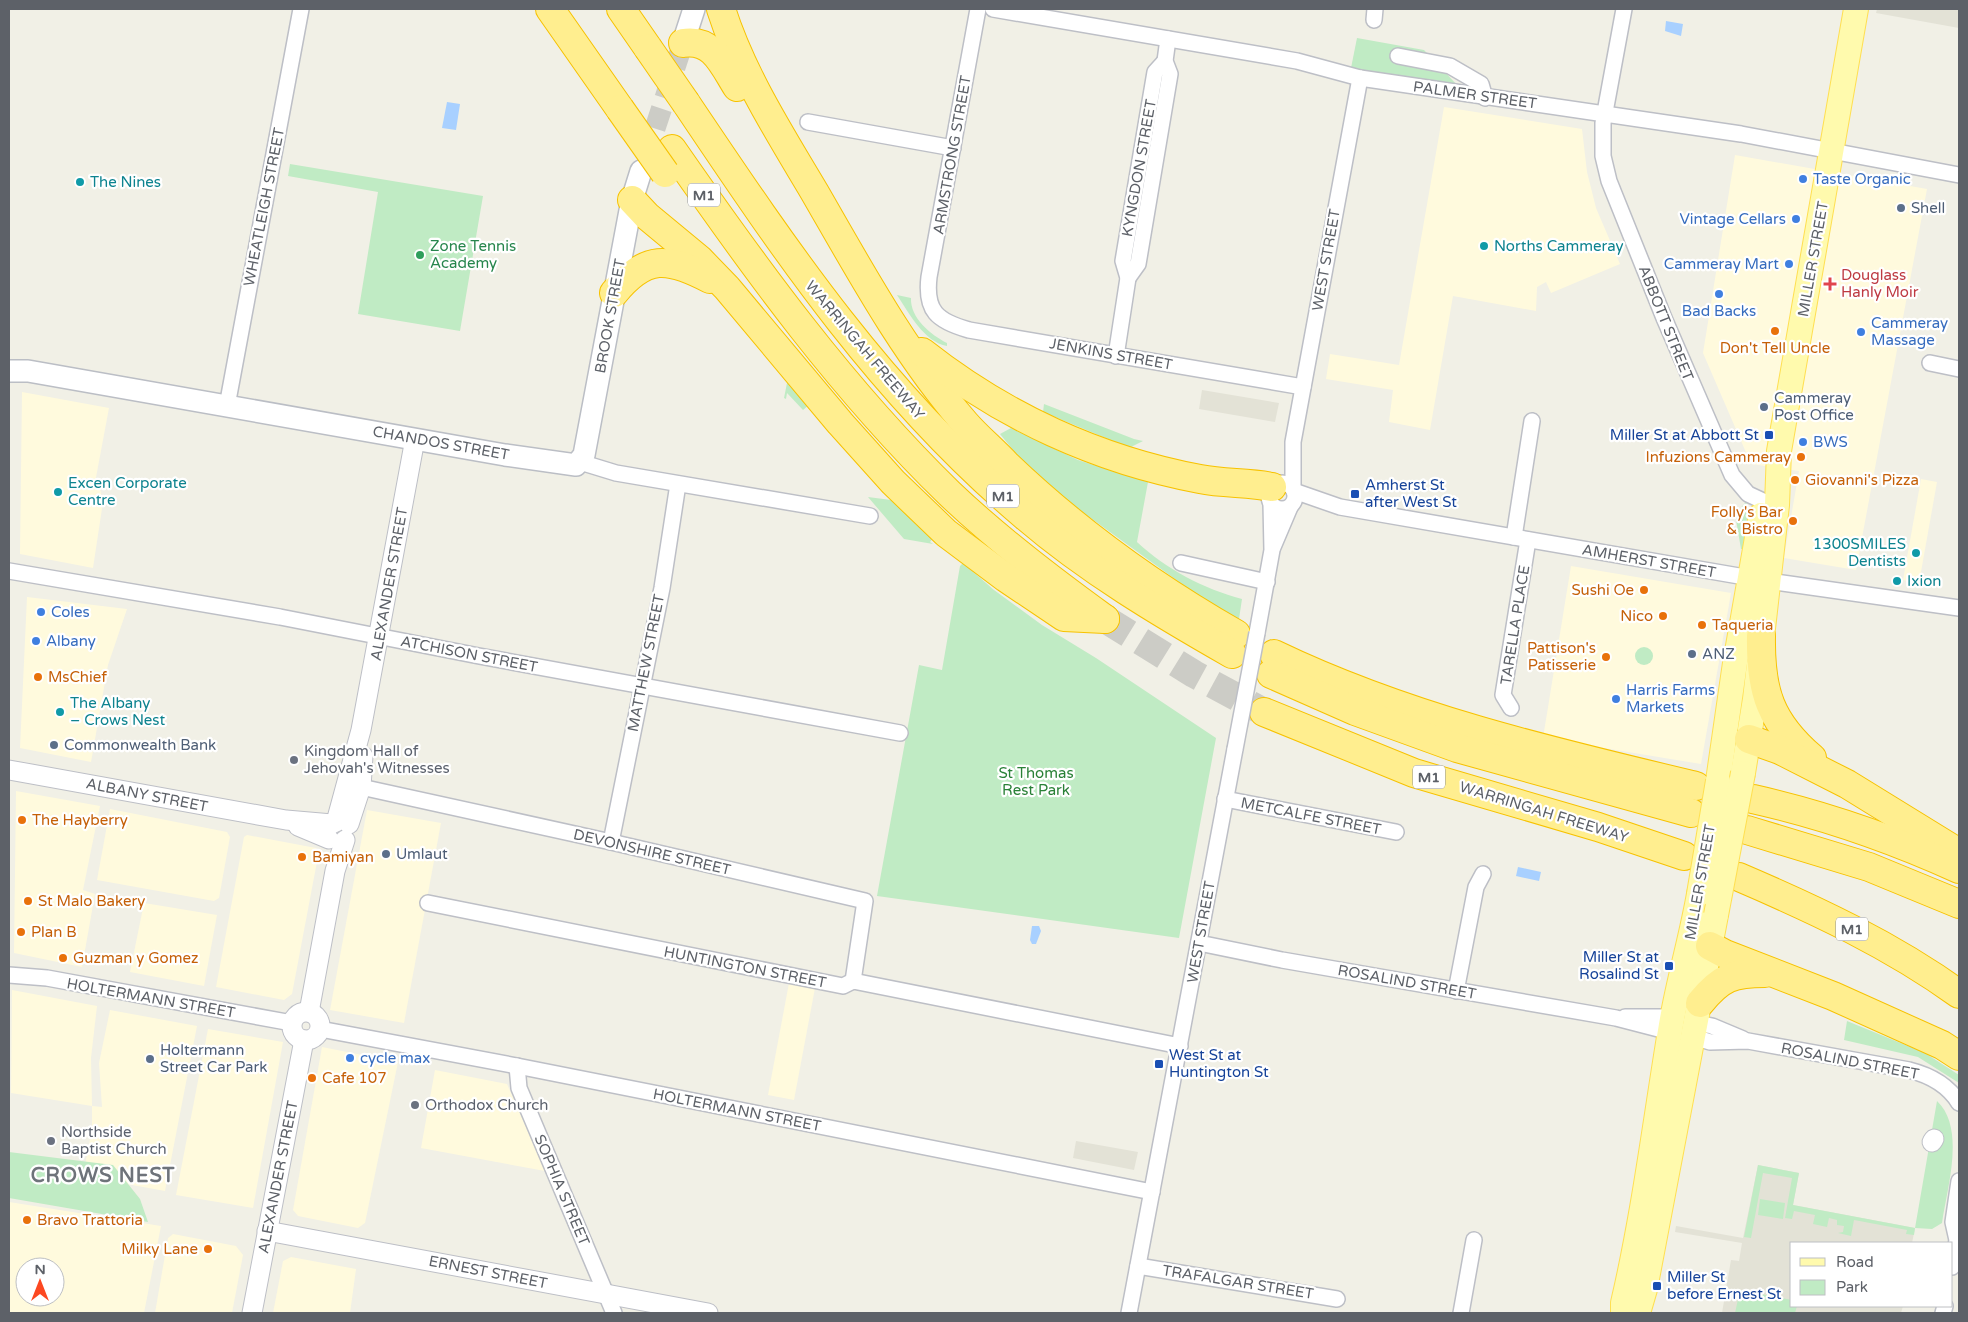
<svg xmlns="http://www.w3.org/2000/svg" width="1968" height="1322" font-family="'Varela Round',sans-serif">
	<rect width="100%" height="100%" fill="#f1f0e6"/>
	<g fill="#fffadd" fill-rule="evenodd">
		<polygon points="1444,107 1582,129 1587,172 1596,208 1620,264 1551,293 1546,282 1537,287 1536,311 1453,296 1430,430 1389,422 1393,390 1326,379 1330,354 1399,365"/>
		<polygon points="1735,155 1927,189 1856,570 1784,558 1799,471 1751,464 1703,353"/>
		<polygon points="22,392 109,408 94,488 100,489 103,502 93,568 20,554"/>
		<polygon points="1921,479 1937,482 1919,583 1903,580"/>
		<polygon points="1571,566 1731,593 1701,764 1543,738"/>
		<polygon points="27,597 127,609 108,665 91,762 20,748"/>
		<polygon points="16,791 100,806 83,890 95,894 82,967 14,953"/>
		<polygon points="110,809 227,832 230,837 219,898 214,901 97,880"/>
		<polygon points="367,810 441,823 404,1023 330,1010"/>
		<polygon points="247,835 316,848 319,851 292,994 284,1000 216,987 244,837"/>
		<polygon points="144,903 217,915 204,986 130,972"/>
		<polygon points="789,983 815,988 794,1100 768,1095"/>
		<polygon points="12,990 97,1006 91,1058 92,1106 102,1107 99,1063 110,1010 197,1026 165,1191 83,1176 92,1129 92,1106 11,1093"/>
		<polygon points="208,1029 283,1042 253,1208 176,1195"/>
		<polygon points="322,1047 398,1062 365,1223 358,1228 298,1216 293,1210"/>
		<polygon points="435,1070 507,1084 545,1171 421,1148"/>
		<path d="M9,1202L161,1226L144,1313H9ZM25,1267H55V1297H25Z"/>
		<polygon points="173,1234 236,1246 243,1255 232,1313 155,1313 168,1238"/>
		<polygon points="291,1257 356,1269 350,1313 273,1313 283,1261"/>
	</g>
	<g fill="#e3e2d6">
		<polygon points="1877,9 1959,9 1959,28 1876,13"/>
		<polygon points="1202,390 1279,403 1275,422 1199,409"/>
		<polygon points="1076,1141 1138,1152 1134,1170 1073,1158"/>
		<polygon points="1758,1165 1799,1173 1793,1205 1915,1228 1912,1243 1792,1243 1792,1306 1903,1306 1901,1313 1722,1313 1731,1260 1739,1261 1742,1243 1675,1232 1676,1226 1743,1238"/>
	</g>
	<g fill="#c0ebc4">
		<polygon points="1357,38 1424,50 1458,86 1351,68"/>
		<polygon points="290,164 483,196 460,331 358,314 378,192 288,176"/>
		<path d="M897,295L911,298C910,318 931,335 947,343V346C924,342 909,313 897,295Z"/>
		<polygon points="788,378 810,404 803,410 787,393 786,399 784,398"/>
		<polygon points="1044,404 1134,439 1143,441 1131,447 1120,444 1043,412"/>
		<path d="M1011,428L1078,460L1148,482L1137,542C1166,569 1204,589 1242,599L1239,619L1197,595L1063,498L1025,465L1000,434Z"/>
		<polygon points="877,476 934,537 930,542 933,544 904,539 868,497 891,500 873,480"/>
		<polygon points="1746,502 1749,509 1744,549 1741,549 1735,514"/>
		<polygon points="963,563 994,590 1042,625 1096,658 1216,738 1179,938 877,896 919,665 942,670 960,566"/>
		<circle cx="1644" cy="656" r="9"/>
		<polygon points="1847,1021 1925,1053 1959,1075 1959,1083 1918,1057 1844,1040"/>
		<path d="M1937,1101C1966,1128 1947,1188 1942,1223L1932,1229L1915,1228L1914,1235L1906,1234L1907,1230L1854,1220L1851,1236L1838,1233L1843,1232L1844,1226L1837,1225V1220L1829,1218L1827,1227L1813,1224L1815,1215L1794,1211L1792,1219L1785,1218L1792,1178L1763,1173L1751,1238L1744,1237L1758,1165L1799,1173L1793,1205L1915,1228Z"/>
		<polygon points="9,1152 113,1165 140,1199 148,1222 9,1198"/>
		<polygon points="1760,1199 1785,1203 1783,1219 1758,1215"/>
		<polygon points="1740,1290 1792,1300 1792,1306 1797,1306 1795,1313 1735,1313"/>
	</g>
	<g fill="#a8d0ff">
		<polygon points="1666,21 1683,24 1681,36 1665,31"/>
		<polygon points="447,102 460,104 456,130 442,128"/>
		<polygon points="1518,867 1541,872 1539,881 1516,876"/>
		<polygon points="1032,926 1039,926 1041,931 1036,944 1032,944 1030,940"/>
	</g>
	<g fill="none" stroke-linecap="round" stroke-linejoin="round">
		<polyline stroke="#ccccc6" stroke-width="21" stroke-dasharray="21 11" stroke-linecap="butt" points="645,159 683,43"/>
		<polyline stroke="#ccccc6" stroke-width="28" stroke-dasharray="28 14" stroke-linecap="butt" points="1105,619 1194,674 1264,712"/>
		<g stroke="#bdbfc6" stroke-width="18">
			<g id="minor">
				<path d="M978,9L929,277C925,311 937,321 969,330L1303,387"/>
				<polyline points="993,9 1297,61 1360,78 1741,134 1959,175"/>
				<polyline points="1624,9 1603,123 1603,156 1609,181 1664,318 1732,475 1748,494 1763,501"/>
				<polyline points="1374,20 1375,9"/>
				<polyline points="1398,56 1450,66 1481,84 1485,98"/>
				<polyline points="808,122 953,148"/>
				<polyline points="1128,278 1138,264 1170,74 1165,61 1168,39"/>
				<polyline points="1116,356 1128,278 1123,261 1155,72 1165,61"/>
				<polyline points="1930,363 1959,369"/>
				<polyline points="227,406 301,9"/>
				<polyline points="580,462 616,473 870,516"/>
				<circle cx="1282" cy="496" r="13"/>
				<polyline points="1293,488 1293,442 1360,78"/>
				<polyline points="1294,491 1340,507 1768,581 1959,608"/>
				<polyline points="1514,537 1532,421"/>
				<polyline points="1273,547 1290,507"/>
				<polyline points="1181,563 1267,582"/>
				<polyline points="9,571 280,617 479,656 900,733"/>
				<polyline points="1257,633 1272,550 1271,504"/>
				<polyline points="1511,708 1503,695 1528,540"/>
				<polyline points="361,787 611,842 865,901 853,981"/>
				<polyline points="1225,799 1396,832"/>
				<polyline points="611,842 662,588 678,484"/>
				<polyline points="428,903 843,986 853,981 1180,1046"/>
				<polyline points="1199,943 1282,960 1616,1018 1670,1032"/>
				<polyline points="9,975 47,978 292,1023"/>
				<polyline points="1456,991 1476,887 1483,874"/>
				<polyline points="1625,1017 1672,1017"/>
				<polyline points="1697,1023 1712,1026 1743,1039"/>
				<polyline points="320,1029 517,1066 1152,1192"/>
				<path d="M1694,1037L1710,1042L1748,1041L1909,1070C1929,1075 1948,1085 1959,1103"/>
				<polyline points="517,1066 519,1088 614,1313"/>
				<polyline points="1138,1266 1337,1299"/>
				<polyline points="1952,1267 1957,1240 1953,1222 1959,1181"/>
				<polyline points="1129,1313 1235,749"/>
				<polyline points="1461,1313 1474,1240"/>
				<polyline points="1943,1313 1945,1306"/>
			</g>
		</g>
		<g stroke="#bdbfc6" stroke-width="21">
			<g id="tertiary">
				<polyline points="9,770 286,820 332,824"/>
				<polyline points="336,822 361,730 415,439"/>
				<polyline points="349,824 361,787 363,756"/>
				<polyline points="298,826 329,839"/>
				<circle cx="306" cy="1026" r="14"/>
				<polyline points="309,1012 335,871 345,840"/>
				<polyline points="1932,1142 1934,1139"/>
				<polyline points="267,1231 708,1313"/>
				<polyline points="252,1313 304,1040"/>
			</g>
		</g>
		<g stroke="#bbbec5" stroke-width="24">
			<g id="secondary">
				<polyline points="683,43 694,9"/>
				<polyline points="9,371 28,371 505,455 576,465 584,455 632,200 641,171"/>
			</g>
		</g>
		<g stroke="#ffdf51" stroke-width="26">
			<g id="primary">
				<polyline points="1743,773 1755,699 1777,505 1779,451 1856,9"/>
				<polyline points="1718,781 1735,663 1761,515"/>
				<path d="M1623,1313V1303C1644,1213 1655,1122 1670,1031C1677,985 1691,940 1699,894"/>
				<polyline points="1638,1313 1645,1289 1716,915"/>
			</g>
		</g>
		<g stroke="#f7c200" stroke-width="30">
			<g id="motorway">
				<polyline points="550,9 620,109"/>
				<polyline points="621,9 648,48"/>
				<path d="M721,9C742,75 780,134 815,193C860,271 905,354 965,423C977,437 993,450 1006,464C1076,531 1152,586 1236,634"/>
				<path d="M683,43C713,38 723,65 737,87"/>
				<path d="M686,103C788,255 884,397 1025,516C1088,570 1160,613 1232,654"/>
				<path d="M672,149C756,270 843,390 949,493C997,539 1051,580 1105,619"/>
				<polyline points="632,200 647,216 699,259 727,288 840,423 893,482 946,533 1006,578 1064,617 1105,619"/>
				<path d="M614,293C646,254 668,257 710,279"/>
				<path d="M922,352C1003,416 1098,460 1200,479C1224,484 1248,482 1272,487"/>
				<path d="M1761,636C1760,691 1770,722 1812,758"/>
				<path d="M1274,654C1407,718 1553,752 1696,786"/>
				<polyline points="1271,674 1355,711 1457,748 1691,813"/>
				<polyline points="1264,712 1414,773 1598,827 1684,856"/>
				<polyline points="1749,739 1780,750 1847,784 1959,853"/>
				<path d="M1753,799C1824,815 1893,839 1959,869"/>
				<polyline points="1747,830 1869,867 1959,904"/>
				<path d="M1739,877C1816,910 1891,945 1959,994"/>
				<polyline points="1710,946 1725,954 1833,996 1942,1045 1959,1056"/>
				<path d="M1700,1003C1721,977 1733,973 1765,973"/>
			</g>
		</g>
		<use href="#minor" stroke="#fff" stroke-width="15"/>
		<use href="#tertiary" stroke="#fff" stroke-width="19"/>
		<use href="#secondary" stroke="#fff" stroke-width="21"/>
		<use href="#primary" stroke="#fffaad" stroke-width="24"/>
		<use href="#motorway" stroke="#ffee8f" stroke-width="28"/>
		<g stroke="#bdbfc6" stroke-width="18" stroke-linecap="butt">
			<polyline id="minor-bridge" points="1235,749 1257,633"/>
		</g>
		<g stroke="#ffdf51" stroke-width="26" stroke-linecap="butt">
			<g id="primary-bridge">
				<polyline points="1699,894 1718,781"/>
				<polyline points="1716,915 1743,773"/>
			</g>
		</g>
		<g stroke="#f7c200" stroke-width="30" stroke-linecap="butt">
			<g id="motorway-bridge">
				<polyline points="648,48 686,103"/>
				<polyline points="620,109 665,173"/>
			</g>
		</g>
		<use href="#minor-bridge" stroke="#fff" stroke-width="15"/>
		<use href="#primary-bridge" stroke="#fffaad" stroke-width="24"/>
		<use href="#motorway-bridge" stroke="#ffee8f" stroke-width="28"/>
	</g>
	<g fill="#3f7fe0" stroke="#fff" stroke-width="2">
		<circle cx="1803" cy="179" r="5"/>
		<circle cx="1796" cy="219" r="5"/>
		<circle cx="1789" cy="264" r="5"/>
		<circle cx="1719" cy="294" r="5"/>
		<circle cx="1861" cy="332" r="5"/>
		<circle cx="1803" cy="442" r="5"/>
		<circle cx="41" cy="612" r="5"/>
		<circle cx="36" cy="641" r="5"/>
		<circle cx="1616" cy="699" r="5"/>
		<circle cx="350" cy="1058" r="5"/>
	</g>
	<g fill="#0f9aa8" stroke="#fff" stroke-width="2">
		<circle cx="80" cy="182" r="5"/>
		<circle cx="1484" cy="246" r="5"/>
		<circle cx="58" cy="492" r="5"/>
		<circle cx="1916" cy="553" r="5"/>
		<circle cx="1897" cy="581" r="5"/>
		<circle cx="60" cy="712" r="5"/>
	</g>
	<g fill="#5c6f8a" stroke="#fff" stroke-width="2">
		<circle cx="1901" cy="208" r="5"/>
		<circle cx="1764" cy="407" r="5"/>
		<circle cx="1692" cy="654" r="5"/>
		<circle cx="54" cy="745" r="5"/>
		<circle cx="386" cy="854" r="5"/>
		<circle cx="150" cy="1059" r="5"/>
	</g>
	<circle fill="#2e9e5b" stroke="#fff" stroke-width="2" cx="420" cy="255" r="5"/>
	<path fill="#e0444e" stroke="#fff" stroke-width="2" d="M1827.5 276.5h5v5h5v5h-5v5h-5v-5h-5v-5h5z"/>
	<g fill="#e8710a" stroke="#fff" stroke-width="2">
		<circle cx="1775" cy="331" r="5"/>
		<circle cx="1801" cy="457" r="5"/>
		<circle cx="1795" cy="480" r="5"/>
		<circle cx="1793" cy="521" r="5"/>
		<circle cx="1644" cy="590" r="5"/>
		<circle cx="1663" cy="616" r="5"/>
		<circle cx="1702" cy="625" r="5"/>
		<circle cx="1606" cy="657" r="5"/>
		<circle cx="38" cy="677" r="5"/>
		<circle cx="22" cy="820" r="5"/>
		<circle cx="302" cy="857" r="5"/>
		<circle cx="28" cy="901" r="5"/>
		<circle cx="21" cy="932" r="5"/>
		<circle cx="63" cy="958" r="5"/>
		<circle cx="312" cy="1078" r="5"/>
		<circle cx="27" cy="1220" r="5"/>
		<circle cx="208" cy="1249" r="5"/>
	</g>
	<g fill="#1a4fb4" stroke="#fff" stroke-width="2">
		<rect x="1764" y="430" width="10" height="10" rx="2.5"/>
		<rect x="1350" y="489" width="10" height="10" rx="2.5"/>
		<rect x="1664" y="961" width="10" height="10" rx="2.5"/>
		<rect x="1154" y="1059" width="10" height="10" rx="2.5"/>
		<rect x="1652" y="1281" width="10" height="10" rx="2.5"/>
	</g>
	<g fill="#6b7280" stroke="#fff" stroke-width="2">
		<circle cx="294" cy="760" r="5"/>
		<circle cx="415" cy="1105" r="5"/>
		<circle cx="51" cy="1141" r="5"/>
	</g>
	<g text-anchor="middle" stroke-width="4.5" stroke-linejoin="round" paint-order="stroke">
		<g fill="#fff" stroke="#8e9095" stroke-width="1">
			<rect x="688" y="183.5" width="32" height="23" rx="4"/>
			<rect x="987" y="484.5" width="32" height="23" rx="4"/>
			<rect x="1413" y="765.5" width="32" height="23" rx="4"/>
			<rect x="1836" y="917.5" width="32" height="23" rx="4"/>
		</g>
		<g font-size="14" font-weight="bold" fill="#5d6168">
			<text x="704" y="200">M1</text>
			<text x="1003" y="501">M1</text>
			<text x="1429" y="782">M1</text>
			<text x="1852" y="934">M1</text>
		</g>
		<g font-size="15" fill="#5d6168" stroke="#fff">
			<text transform="translate(1475 95) rotate(8)" y="5">PALMER STREET</text>
			<text transform="translate(952 155) rotate(-80)" y="5">ARMSTRONG STREET</text>
			<text transform="translate(1139 168) rotate(-80)" y="5">KYNGDON STREET</text>
			<text transform="translate(264 207) rotate(-79)" y="5">WHEATLEIGH STREET</text>
			<text transform="translate(1813 259) rotate(-80)" y="5">MILLER STREET</text>
			<text transform="translate(1326 260) rotate(-80)" y="5">WEST STREET</text>
			<text transform="translate(610 316) rotate(-80)" y="5">BROOK STREET</text>
			<text transform="translate(1666 323) rotate(68)" y="5">ABBOTT STREET</text>
			<text transform="translate(865 350) rotate(50)" y="5">WARRINGAH FREEWAY</text>
			<text transform="translate(1111 354) rotate(10)" y="5">JENKINS STREET</text>
			<text transform="translate(441 443) rotate(10)" y="5">CHANDOS STREET</text>
			<text transform="translate(1649 561) rotate(10)" y="5">AMHERST STREET</text>
			<text transform="translate(389 584) rotate(-80)" y="5">ALEXANDER STREET</text>
			<text transform="translate(1515 625) rotate(-81)" y="5">TARELLA PLACE</text>
			<text transform="translate(469 654) rotate(11)" y="5">ATCHISON STREET</text>
			<text transform="translate(646 663) rotate(-79)" y="5">MATTHEW STREET</text>
			<text transform="translate(147 795) rotate(11)" y="5">ALBANY STREET</text>
			<text transform="translate(1544 812) rotate(17)" y="5">WARRINGAH FREEWAY</text>
			<text transform="translate(1311 816) rotate(11)" y="5">METCALFE STREET</text>
			<text transform="translate(652 852) rotate(13)" y="5">DEVONSHIRE STREET</text>
			<text transform="translate(1700 882) rotate(-80)" y="5">MILLER STREET</text>
			<text transform="translate(1201 932) rotate(-80)" y="5">WEST STREET</text>
			<text transform="translate(745 967) rotate(11)" y="5">HUNTINGTON STREET</text>
			<text transform="translate(1407 982) rotate(10)" y="5">ROSALIND STREET</text>
			<text transform="translate(151 998) rotate(10)" y="5">HOLTERMANN STREET</text>
			<text transform="translate(1850 1061) rotate(11)" y="5">ROSALIND STREET</text>
			<text transform="translate(737 1110) rotate(11)" y="5">HOLTERMANN STREET</text>
			<text transform="translate(278 1177) rotate(-79)" y="5">ALEXANDER STREET</text>
			<text transform="translate(562 1190) rotate(67)" y="5">SOPHIA STREET</text>
			<text transform="translate(488 1272) rotate(11)" y="5">ERNEST STREET</text>
			<text transform="translate(1238 1282) rotate(9)" y="5">TRAFALGAR STREET</text>
		</g>
		<g font-size="15" fill="#366cbe" stroke="#fff" text-anchor="start">
			<text x="1813" y="184">Taste Organic</text>
			<text x="1786" y="224" text-anchor="end">Vintage Cellars</text>
			<text x="1779" y="269" text-anchor="end">Cammeray Mart</text>
			<text x="1719" y="316" text-anchor="middle">Bad Backs</text>
			<text x="1871" y="328">Cammeray<tspan x="1871" dy="17">Massage</tspan></text>
			<text x="1813" y="447">BWS</text>
			<text x="51" y="617">Coles</text>
			<text x="46" y="646">Albany</text>
			<text x="1626" y="695">Harris Farms<tspan x="1626" dy="17">Markets</tspan></text>
			<text x="360" y="1063">cycle max</text>
		</g>
		<g font-size="15" fill="#0d838f" stroke="#fff" text-anchor="start">
			<text x="90" y="187">The Nines</text>
			<text x="1494" y="251">Norths Cammeray</text>
			<text x="68" y="488">Excen Corporate<tspan x="68" dy="17">Centre</tspan></text>
			<text x="1906" y="549" text-anchor="end">1300SMILES<tspan x="1906" dy="17">Dentists</tspan></text>
			<text x="1907" y="586">Ixion</text>
			<text x="70" y="708">The Albany<tspan x="70" dy="17">– Crows Nest</tspan></text>
		</g>
		<g font-size="15" fill="#4e5e75" stroke="#fff" text-anchor="start">
			<text x="1911" y="213">Shell</text>
			<text x="1774" y="403">Cammeray<tspan x="1774" dy="17">Post Office</tspan></text>
			<text x="1702" y="659">ANZ</text>
			<text x="64" y="750">Commonwealth Bank</text>
			<text x="396" y="859">Umlaut</text>
			<text x="160" y="1055">Holtermann<tspan x="160" dy="17">Street Car Park</tspan></text>
		</g>
		<g font-size="15" fill="#27864d" stroke="#fff" text-anchor="start">
			<text x="430" y="251">Zone Tennis<tspan x="430" dy="17">Academy</tspan></text>
		</g>
		<g font-size="15" fill="#be3a42" stroke="#fff" text-anchor="start">
			<text x="1841" y="280">Douglass<tspan x="1841" dy="17">Hanly Moir</tspan></text>
		</g>
		<g font-size="15" fill="#c56008" stroke="#fff" text-anchor="start">
			<text x="1775" y="353" text-anchor="middle">Don't Tell Uncle</text>
			<text x="1791" y="462" text-anchor="end">Infuzions Cammeray</text>
			<text x="1805" y="485">Giovanni's Pizza</text>
			<text x="1783" y="517" text-anchor="end">Folly's Bar<tspan x="1783" dy="17">&amp; Bistro</tspan></text>
			<text x="1634" y="595" text-anchor="end">Sushi Oe</text>
			<text x="1653" y="621" text-anchor="end">Nico</text>
			<text x="1712" y="630">Taqueria</text>
			<text x="1596" y="653" text-anchor="end">Pattison's<tspan x="1596" dy="17">Patisserie</tspan></text>
			<text x="48" y="682">MsChief</text>
			<text x="32" y="825">The Hayberry</text>
			<text x="312" y="862">Bamiyan</text>
			<text x="38" y="906">St Malo Bakery</text>
			<text x="31" y="937">Plan B</text>
			<text x="73" y="963">Guzman y Gomez</text>
			<text x="322" y="1083">Cafe 107</text>
			<text x="37" y="1225">Bravo Trattoria</text>
			<text x="198" y="1254" text-anchor="end">Milky Lane</text>
		</g>
		<g font-size="15" fill="#164399" stroke="#fff" text-anchor="start">
			<text x="1759" y="440" text-anchor="end">Miller St at Abbott St</text>
			<text x="1365" y="490">Amherst St<tspan x="1365" dy="17">after West St</tspan></text>
			<text x="1659" y="962" text-anchor="end">Miller St at<tspan x="1659" dy="17">Rosalind St</tspan></text>
			<text x="1169" y="1060">West St at<tspan x="1169" dy="17">Huntington St</tspan></text>
			<text x="1667" y="1282">Miller St<tspan x="1667" dy="17">before Ernest St</tspan></text>
		</g>
		<g font-size="15" fill="#5b616d" stroke="#fff" text-anchor="start">
			<text x="304" y="756">Kingdom Hall of<tspan x="304" dy="17">Jehovah's Witnesses</tspan></text>
			<text x="425" y="1110">Orthodox Church</text>
			<text x="61" y="1137">Northside<tspan x="61" dy="17">Baptist Church</tspan></text>
		</g>
		<g font-size="15" fill="#2a8137" stroke="#fff">
			<text x="1036" y="778">St Thomas<tspan x="1036" dy="17">Rest Park</tspan></text>
		</g>
		<g font-size="20" font-weight="bold" letter-spacing="1" fill="#6e737a" stroke="#fff">
			<text x="103" y="1182">CROWS NEST</text>
		</g>
	</g>
	<rect width="1968" height="1322" fill="none" stroke="#5d6168" stroke-width="20"/>
	<rect x="1790" y="1242" width="162" height="65" fill="#ffffff" stroke="#bec0c3"/>
	<rect x="1800" y="1258" width="25" height="8" fill="#fffaad" stroke="#bec0c3"/>
	<text x="1836" y="1267" font-size="15" fill="#5d6168">Road</text>
	<rect x="1800" y="1280" width="25" height="15" fill="#c0ebc4" stroke="#bec0c3"/>
	<text x="1836" y="1292" font-size="15" fill="#5d6168">Park</text>
	<g transform="translate(40 1282)"><circle r="24" fill="#ffffff" stroke="#bec0c3"/>
	<path d="M0-4L9 19L0 12L-9 19Z" fill="#fc4821"/>
	<text y="-8" font-size="14" font-weight="bold" text-anchor="middle" fill="#5d6168">N</text>
	</g>
</svg>
